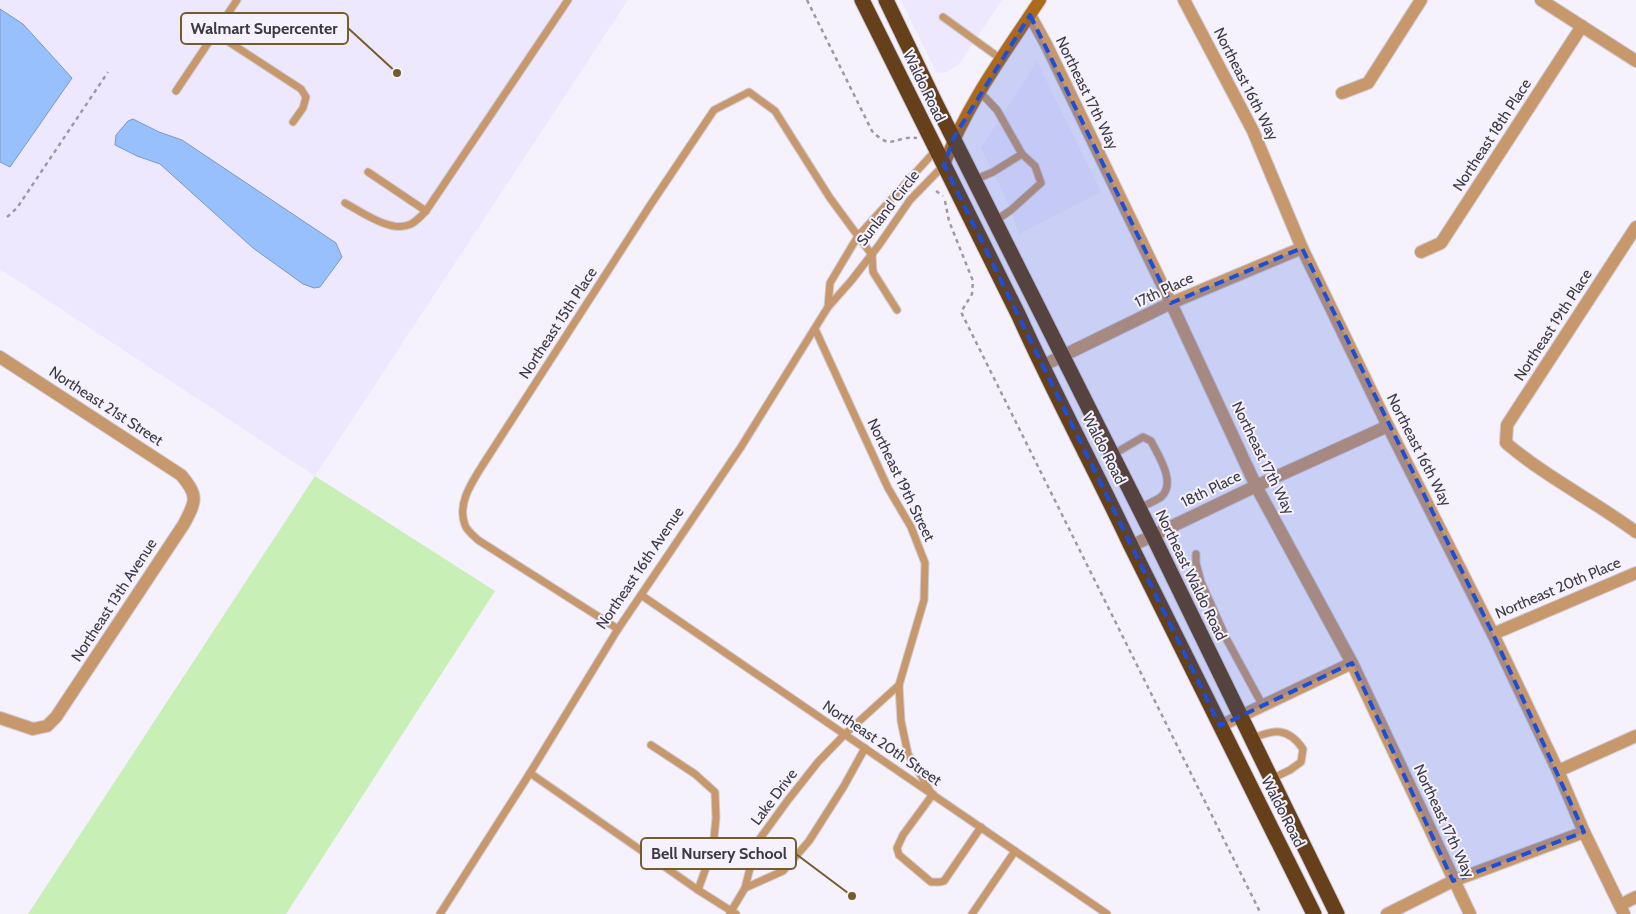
<svg xmlns="http://www.w3.org/2000/svg" width="1636" height="914" font-family="Cabin,sans-serif">
	<rect width="100%" height="100%" fill="#f5f1fd"/>
	<g fill="#eee8fe">
		<polygon points="0,0 628,0 315,476 0,269"/>
		<polygon points="901,0 1002,0 959,64 946,72 937,73"/>
		<polygon points="1037,61 1101,192 1019,234 1008,203 981,148"/>
	</g>
	<polygon fill="#c8efb6" points="315,476 495,591 286,914 28,914"/>
	<g fill="#98c0fd" stroke="#7c98c5">
		<polygon points="0,9 23,24 72,78 10,167 0,162"/>
		<polygon points="133,119 159,132 182,140 336,243 342,257 320,287 314,288 303,284 253,248 160,164 137,156 115,145 116,135 128,121"/>
	</g>
	<g fill="none" stroke-linecap="round" stroke-linejoin="round">
		<g stroke="#d0ccd7" stroke-width="9">
			<g id="lane">
				<polyline points="943,17 1001,59"/>
				<polyline points="215,33 301,89 306,97 303,108 293,122"/>
				<polyline points="176,91 237,0"/>
				<polyline points="368,172 426,211"/>
				<polyline points="974,180 993,172 1022,154 997,110 980,92"/>
				<path d="M345,203C362,212 392,234 411,224C417,221 422,215 426,211L568,0"/>
				<polyline points="995,221 1011,210 1041,183 1035,166 1022,154"/>
				<polyline points="872,255 873,272 897,310"/>
				<polyline points="828,307 851,281 879,245 910,200 944,165"/>
				<polyline points="815,329 888,488 911,527 925,563 924,600 899,685 901,721 908,754 930,791"/>
				<path d="M1112,455L1143,437L1151,441C1158,455 1177,483 1161,497C1155,501 1146,505 1139,508"/>
				<polyline points="1196,554 1196,563 1201,582 1227,640 1263,706"/>
				<polyline points="641,595 1107,914"/>
				<path d="M618,629L478,540C474,536 467,531 465,525C457,504 471,484 482,466L651,204L714,110L749,92L775,111L830,198L872,255"/>
				<path d="M1251,739C1274,729 1288,727 1303,749L1301,762L1290,770L1271,779"/>
				<polyline points="651,745 695,774 715,792 716,818 713,848 698,890"/>
				<polyline points="530,773 698,890 736,914"/>
				<polyline points="933,794 903,835 897,848 899,855 931,882 940,882 944,881 981,827"/>
				<polyline points="745,888 756,844 788,800 818,762 845,734 899,685"/>
				<polyline points="730,913 745,888 783,871 809,841 844,786 865,748"/>
				<polyline points="440,914 530,773 618,629 741,447 828,307 830,283 858,236 936,150"/>
				<polyline points="972,914 1015,851"/>
			</g>
		</g>
		<g stroke="#d0ccd7" stroke-width="14">
			<g id="street">
				<polyline points="1184,0 1253,131 1302,248 1388,426 1493,634 1558,771 1584,832 1624,914"/>
				<polyline points="1541,0 1636,61"/>
				<polyline points="1030,15 1047,46 1171,303 1256,486 1352,663 1470,914"/>
				<polyline points="1342,93 1368,83 1421,0"/>
				<path d="M1636,227L1507,425L1506,443C1546,477 1594,501 1636,532"/>
				<polyline points="1421,252 1441,243 1582,26"/>
				<path d="M0,357L181,475C199,496 196,501 184,524L56,717L47,726L33,729L0,718"/>
				<polyline points="1042,366 1171,303 1302,248"/>
				<polyline points="1131,546 1256,486 1388,426"/>
				<polyline points="1493,634 1636,573"/>
				<polyline points="1220,726 1352,663"/>
				<polyline points="1558,771 1636,736"/>
				<polyline points="1620,905 1636,897"/>
				<polyline points="1387,914 1453,881 1584,832"/>
			</g>
		</g>
		<g stroke="#d0ccd7" stroke-width="14">
			<path id="secondary" d="M944,165C966,105 1005,53 1040,0"/>
		</g>
		<g stroke="#d0ccd7" stroke-width="17">
			<g id="highway">
				<path d="M862,0L1019,316C1054,394 1095,469 1131,546L1314,914"/>
				<polyline points="886,0 935,102 1153,536 1337,914"/>
			</g>
		</g>
		<g stroke="#9d9aa4" stroke-width="2.5" stroke-dasharray="4 4" stroke-linecap="butt">
			<path d="M807,0L872,131C892,152 895,135 917,138"/>
			<polyline points="936,191 943,196"/>
			<polyline points="945,201 949,221 973,281 972,294 961,312 1261,914"/>
			<polyline points="7,217 17,208 108,72"/>
		</g>
		<use href="#lane" stroke="#c8986d" stroke-width="7"/>
		<use href="#street" stroke="#c8986d" stroke-width="12"/>
		<use href="#secondary" stroke="#ae691b" stroke-width="12"/>
		<use href="#highway" stroke="#65401b" stroke-width="15"/>
	</g>
	<path fill="#1d4ed8" fill-opacity="0.2" stroke="#1d4ed8" stroke-width="4" stroke-dasharray="10 6" stroke-linejoin="round" d="M1030,15L1171,303L1302,248L1493,634L1584,832L1453,881L1352,663L1220,726L944,165L954,137Z"/>
	<g text-anchor="middle" stroke-width="4" stroke-linejoin="round" paint-order="stroke">
		<g font-size="15" fill="#3b3941" stroke="#f5f1fd">
			<text transform="translate(1246 84) rotate(63)" y="5">Northeast 16th Way</text>
			<text transform="translate(924 86) rotate(64)" y="5">Waldo Road</text>
			<text transform="translate(1087 93) rotate(64)" y="5">Northeast 17th Way</text>
			<text transform="translate(1492 135) rotate(-57)" y="5">Northeast 18th Place</text>
			<text transform="translate(888 208) rotate(-52)" y="5">Sunland Circle</text>
			<text transform="translate(1164 290) rotate(-25)" y="5">17th Place</text>
			<text transform="translate(558 323) rotate(-57)" y="5">Northeast 15th Place</text>
			<text transform="translate(1553 325) rotate(-57)" y="5">Northeast 19th Place</text>
			<text transform="translate(106 406) rotate(33)" y="5">Northeast 21st Street</text>
			<text transform="translate(1104 449) rotate(63)" y="5">Waldo Road</text>
			<text transform="translate(1419 450) rotate(63)" y="5">Northeast 16th Way</text>
			<text transform="translate(1263 458) rotate(64)" y="5">Northeast 17th Way</text>
			<text transform="translate(901 480) rotate(64)" y="5">Northeast 19th Street</text>
			<text transform="translate(1211 489) rotate(-26)" y="5">18th Place</text>
			<text transform="translate(640 568) rotate(-56)" y="5">Northeast 16th Avenue</text>
			<text transform="translate(1191 575) rotate(64)" y="5">Northeast Waldo Road</text>
			<text transform="translate(1558 588) rotate(-23)" y="5">Northeast 20th Place</text>
			<text transform="translate(114 600) rotate(-57)" y="5">Northeast 13th Avenue</text>
			<text transform="translate(882 743) rotate(34)" y="5">Northeast 20th Street</text>
			<text transform="translate(774 797) rotate(-53)" y="5">Lake Drive</text>
			<text transform="translate(1283 812) rotate(63)" y="5">Waldo Road</text>
			<text transform="translate(1444 821) rotate(65)" y="5">Northeast 17th Way</text>
		</g>
	</g>
	<path fill="none" stroke="#745d2d" stroke-width="2" d="M397 73L348 28M852 896L796 854"/>
	<g fill="#745d2d" stroke="#f5f1fd" stroke-width="2">
		<circle cx="397" cy="73" r="5"/>
		<circle cx="852" cy="896" r="5"/>
	</g>
	<g fill="#f5f1fd" stroke="#745d2d" stroke-width="2">
		<rect x="181" y="13" width="167" height="31" rx="5"/>
		<rect x="641" y="838" width="155" height="31" rx="5"/>
	</g>
	<g font-size="16" text-anchor="middle" font-weight="bold" fill="#3b3941">
		<text x="264" y="34">Walmart Supercenter</text>
		<text x="719" y="859">Bell Nursery School</text>
	</g>
</svg>
